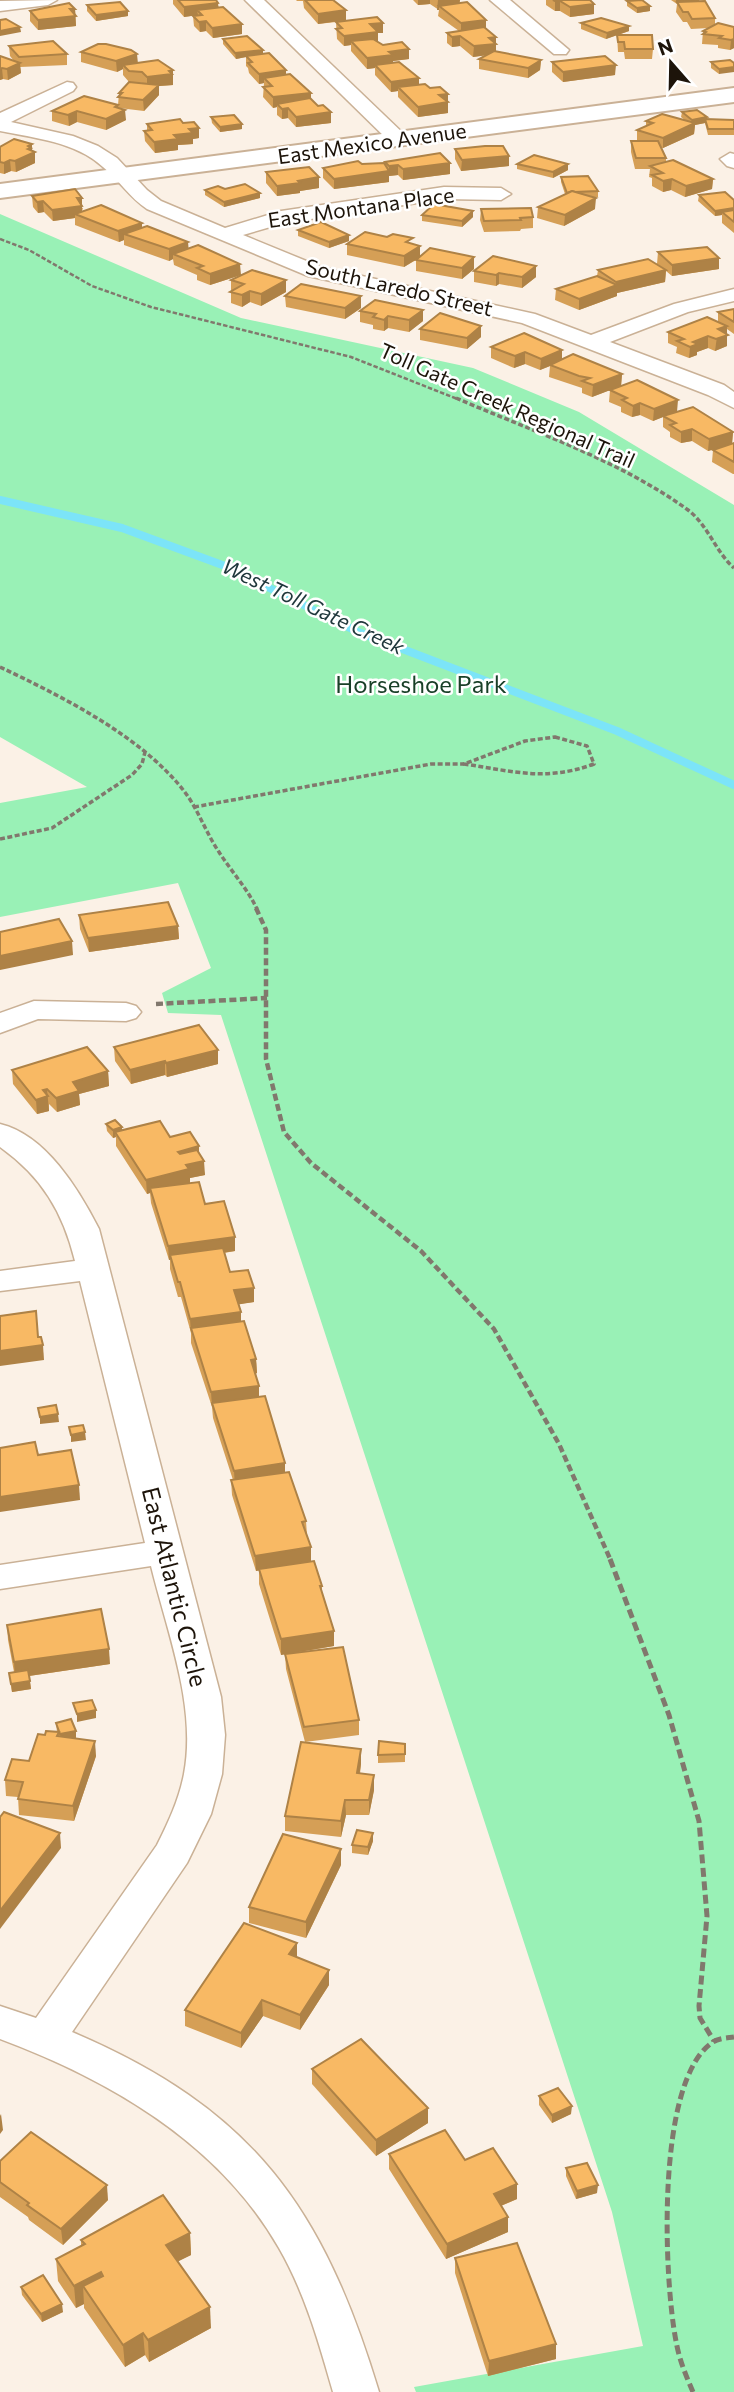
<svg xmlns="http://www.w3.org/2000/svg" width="734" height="2392" font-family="Commissioner,sans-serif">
	<rect width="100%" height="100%" fill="#fbf1e6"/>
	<polygon fill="#99f1b6" points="0,214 241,318 473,368 579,412 734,505 734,2392 416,2392 414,2387 643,2346 612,2212 221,1015 168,1013 162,993 211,968 178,883 0,917 0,803 87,787 0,737"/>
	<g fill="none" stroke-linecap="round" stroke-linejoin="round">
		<polyline stroke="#7ce4f8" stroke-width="8" points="0,500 122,528 225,566 358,632 617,731 734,785"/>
		<g stroke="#cab196" stroke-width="3">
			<g id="minor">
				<polygon points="57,0 48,5 0,11 0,1"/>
				<polygon points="245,0 264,0 406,136 408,140 406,144 392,144"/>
				<polygon points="490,0 510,0 569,50 566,54 554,54"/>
				<path d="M67,82L73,83L76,87L73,91L11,122L73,136L98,146L117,158L147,190L161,201L225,228L281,211L444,187L501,188L511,194L501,200L444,199L284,223L243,235L321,267L535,314L591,335L674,304L734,289V301L688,312L610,342L724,385L734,392V408L708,395L522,323L308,276L147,209C130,198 119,180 103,167C76,142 35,138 0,131V113Z"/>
				<polygon points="730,153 734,154 734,168 727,166 720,159"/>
				<polygon points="34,1001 126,1003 136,1006 141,1012 136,1018 126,1021 38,1019 0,1033 0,1013"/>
				<path d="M0,1124C46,1135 79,1190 99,1229L221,1697L225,1735L222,1774L211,1814L187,1863L72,2032C253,2109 323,2207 379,2392H333C319,2343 305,2293 279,2248C219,2143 110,2080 0,2039V2006L36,2018L157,1845C168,1823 179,1800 184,1774C197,1706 167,1632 151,1566L0,1589V1565L145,1543L80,1281L0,1291V1271L75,1261C63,1212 42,1177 0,1147Z"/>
			</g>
		</g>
		<g stroke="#cab196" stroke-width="4">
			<polygon id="tertiary" points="734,88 734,102 0,198 0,184"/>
		</g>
		<polyline stroke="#81786d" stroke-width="2.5" stroke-dasharray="4.5 2" stroke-linecap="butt" points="0,239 29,250 92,286 151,307 351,357 460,400"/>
		<g stroke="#81786d" stroke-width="3.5" stroke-dasharray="5 2.5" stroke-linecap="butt">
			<path d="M456,398C532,431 621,461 688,510C708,525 715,551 734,568"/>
			<path d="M0,667C63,697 141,736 184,791C198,809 206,833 219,852C231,871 247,888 257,909"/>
			<path d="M555,737L587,746L594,764C545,782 513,771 464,764L525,741Z"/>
			<polyline points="194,807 431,764 464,764"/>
			<polyline points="0,839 52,828 132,775 142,764 145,752"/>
		</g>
		<g stroke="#81786d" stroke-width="4.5" stroke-dasharray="7 3.5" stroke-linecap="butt">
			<polyline points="256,908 266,930 266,1059 284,1132 311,1163 421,1251 494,1329 559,1444 611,1561"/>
			<polyline points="156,1004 267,998"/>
		</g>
		<g stroke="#81786d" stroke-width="5" stroke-dasharray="9 4.5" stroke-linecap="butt">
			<polyline points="610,1559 669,1715 699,1821 707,1916 699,2006 700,2018 714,2041"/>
			<path d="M693,2392C686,2376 679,2359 676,2341C664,2280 655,2080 713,2042C719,2038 728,2038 734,2037"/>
		</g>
		<use href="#minor" fill="#fff" fill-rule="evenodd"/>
		<use href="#tertiary" fill="#fff" fill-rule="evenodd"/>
	</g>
	<g fill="#d59f56">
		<polygon points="173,0 216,0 219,8 242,34 213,38 206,31 200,32 194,26 193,16 198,15 184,17 173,4"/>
		<polygon points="296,0 333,0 346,10 346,20 383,33 378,33 378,42 409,59 393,61 393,62 419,84 448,94 448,113 418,117 398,97 398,91 391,92 375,75 375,68 367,69 351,51 351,45 344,46 337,39 336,22 318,24 304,8 303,1 297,1"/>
		<polygon points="413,0 460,0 459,3 486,20 486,29 496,37 496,51 541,60 540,70 528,78 479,69 479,59 486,55 473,57 460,46 452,47 447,43 447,33 459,31 438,16 439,10 430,4 418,5"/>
		<polygon points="546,0 590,0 594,14 570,17 560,11 555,11 546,5"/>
		<polygon points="671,0 699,0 715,18 715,25 734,27 734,48 730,50 718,48 718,45 702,44 703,31 709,28 691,29 687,22 683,22 676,12 677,4"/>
		<polygon points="627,1 650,6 650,11 637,13 627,6"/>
		<polygon points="87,5 128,16 96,21 87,11"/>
		<polygon points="75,9 76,26 38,30 30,21 30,11"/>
		<polygon points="581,23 629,31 618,35 653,49 652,59 625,59 624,52 618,52 617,35 606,39 581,29"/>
		<polygon points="223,39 263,54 286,70 286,75 311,93 311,100 331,123 296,127 288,118 282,119 277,115 277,107 273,108 263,97 264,83 259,84 249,73 248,68 246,66 246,57 236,59 223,44"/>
		<polygon points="9,46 67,54 67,65 20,67 21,73 8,80 3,79 0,80 0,56 14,61 10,56"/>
		<polygon points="81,52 138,62 173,70 173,85 159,86 159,95 144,111 119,108 126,120 106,130 77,122 69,126 52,121 52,111 118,105 119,93 143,83 129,82 123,75 123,69 117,72 81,62"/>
		<polygon points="730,60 719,74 711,68 711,62"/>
		<polygon points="552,62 615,75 563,82 552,72"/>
		<polygon points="682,112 707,119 734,120 734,135 708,135 705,123 695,125 694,134 663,148 662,148 666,158 666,162 713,179 712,189 685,197 671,190 663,192 652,186 652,178 649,177 650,169 635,169 631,152 631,141 639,141 637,140 637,130 646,126 646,121 686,121 681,117"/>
		<polygon points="211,117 242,129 220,132 212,123"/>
		<polygon points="147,124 199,138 193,139 193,144 178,145 178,150 155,153 145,141 144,131 147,130"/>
		<polygon points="32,144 32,151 35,152 35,163 16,172 11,171 4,174 0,173 0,147"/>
		<polygon points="455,149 509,166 461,171 455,159"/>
		<polygon points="385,162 450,163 450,174 403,180 398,175 389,176 389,182 334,189 323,178 323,168 362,164 385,165"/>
		<polygon points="517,164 568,164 568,170 553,178 517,169"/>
		<polygon points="266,172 319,177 319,188 300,191 300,193 277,196 266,183"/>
		<polygon points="561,177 598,191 598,197 591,197 595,209 564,226 537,218 538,207 565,194 561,182"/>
		<polygon points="225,189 260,198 224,207 205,195 205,190"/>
		<polygon points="699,195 734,200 734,233 722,223 722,215 715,216 698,201"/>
		<polygon points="32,196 83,208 82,211 142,223 142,227 189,249 241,275 210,285 197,280 197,275 174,265 173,259 169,261 124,245 124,240 119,242 75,225 75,218 53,221 44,212 38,213 33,207"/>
		<polygon points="481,209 533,217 533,228 521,229 520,231 484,232 480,220"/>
		<polygon points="473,211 473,217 462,227 422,221 422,215"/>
		<polygon points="298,230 349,241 329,248 298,236"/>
		<polygon points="347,244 412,244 420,256 474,257 474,269 462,279 416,271 416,260 404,267 347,255"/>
		<polygon points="658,252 719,269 672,276 666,271 665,282 617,293 617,296 579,310 555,300 556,289 597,276 598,270 663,268 657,264"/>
		<polygon points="536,266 536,277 522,288 499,284 496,286 474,282 474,271"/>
		<polygon points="231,280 286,292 261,306 250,302 242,307 231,303"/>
		<polygon points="285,296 361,296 361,308 345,319 286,307"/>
		<polygon points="734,309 734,334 727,329 727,346 715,351 708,348 697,352 697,355 689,358 676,353 677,347 668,343 668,332 718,322 718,312"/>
		<polygon points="423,310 423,321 409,332 388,328 384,331 373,329 373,325 360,322 360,311"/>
		<polygon points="481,326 481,337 467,349 420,340 420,329"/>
		<polygon points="491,347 562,350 562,360 622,374 621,386 677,412 733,432 732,444 708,451 692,441 681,443 670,437 670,432 663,427 663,417 653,421 640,415 632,417 621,412 621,407 609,402 610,390 592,397 582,393 582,388 549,377 550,366 540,370 525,364 514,368 491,358"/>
		<polygon points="734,443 734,474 733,474 712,462 713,450"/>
		<polygon points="79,915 178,926 179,939 89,952 80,929"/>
		<polygon points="114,1047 218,1064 167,1077 165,1075 131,1084 115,1061"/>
		<polygon points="12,1070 108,1071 109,1086 79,1094 80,1105 57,1112 49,1104 49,1111 37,1114 13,1084"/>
		<polygon points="106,1124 122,1127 122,1130 170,1137 199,1152 205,1175 190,1178 190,1183 205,1204 235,1237 235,1251 224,1253 230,1272 254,1302 239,1304 241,1312 241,1321 256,1359 257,1373 255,1374 259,1386 259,1396 285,1463 285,1472 306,1521 307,1535 311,1561 322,1586 322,1594 334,1631 334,1646 294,1653 359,1720 359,1735 305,1742 286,1669 285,1654 281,1655 259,1584 259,1570 256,1571 232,1495 231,1480 233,1480 213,1418 212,1407 191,1343 191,1333 181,1297 178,1297 170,1269 170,1260 169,1260 151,1203 150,1193 147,1194 116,1146 116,1137 113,1138 107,1131"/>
		<polygon points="7,1625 110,1664 29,1676 31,1689 12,1692 9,1673 14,1672 8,1640"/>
		<polygon points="56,1723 76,1731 76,1738 96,1756 74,1821 19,1815 18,1797 6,1796 5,1780 29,1761 45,1735 57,1732"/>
		<polygon points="405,1744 405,1762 378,1763 378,1755"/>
		<polygon points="361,1749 361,1764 360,1774 374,1775 374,1790 369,1815 346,1815 341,1837 285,1831 285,1816"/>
		<polygon points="373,1833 373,1841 368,1855 352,1853 352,1845"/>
		<polygon points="341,1865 306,1938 249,1923 249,1907"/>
		<polygon points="297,1943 297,1957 329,1970 329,1985 300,2030 263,2016 241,2048 185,2026 185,2010"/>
		<polygon points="312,2069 428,2123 376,2156 312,2084"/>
		<polygon points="539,2096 571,2114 552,2123 539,2105"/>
		<polygon points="389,2154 465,2160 517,2184 517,2199 501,2206 508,2217 508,2232 446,2259 389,2169"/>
		<polygon points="0,2161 108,2200 63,2245 29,2220 28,2217 0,2197"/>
		<polygon points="566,2168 597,2193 576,2199 566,2176"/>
		<polygon points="190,2233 191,2255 178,2261 211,2328 149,2362 145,2355 125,2367 84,2308 84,2304 76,2308 58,2281 56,2259 81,2246 81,2240"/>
		<polygon points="455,2258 556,2359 488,2376 455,2273"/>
		<polygon points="21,2287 63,2312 42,2322 22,2295"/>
	</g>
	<g fill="#ae8246">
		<polygon points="418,0 430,0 430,4 418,5"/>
		<polygon points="438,0 460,0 459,7 439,6 439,10 437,10"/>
		<polygon points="676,0 699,0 699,1 677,2 676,4"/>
		<rect x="555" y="1" width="5" height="10"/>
		<polygon points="218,3 219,13 197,10 198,15 184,17 184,7"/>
		<polygon points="594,4 594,14 570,17 570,7"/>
		<polygon points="650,6 650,11 637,13 637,8"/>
		<polygon points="70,9 75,9 76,26 38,30 38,20"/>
		<polygon points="346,10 346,20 318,24 318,14"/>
		<polygon points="128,11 128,16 96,21 96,15"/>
		<polygon points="486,20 486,30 461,33 461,23"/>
		<polygon points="206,21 206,31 200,32 199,22"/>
		<polygon points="383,23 383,33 378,33 378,42 351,41 351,45 344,46 344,36 370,24"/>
		<polygon points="242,24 242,34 213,38 212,28"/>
		<polygon points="629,26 629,31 606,39 607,33"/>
		<polygon points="20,27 21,32 0,36 0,31"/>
		<polygon points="460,36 460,46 452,47 452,37"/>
		<polygon points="496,37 496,54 473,57 474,46 489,38"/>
		<polygon points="734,39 734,48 730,50 731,40"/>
		<polygon points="409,49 409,59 393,61 393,65 375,65 375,68 367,69 367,58 389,52"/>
		<polygon points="263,50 263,55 246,56 246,57 236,59 235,53"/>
		<polygon points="137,54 138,64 123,65 123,69 117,72 116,61"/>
		<polygon points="541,60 540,70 528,78 528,68"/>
		<polygon points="20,63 21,73 8,80 7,69"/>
		<polygon points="616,65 615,75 563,82 563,72"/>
		<polygon points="734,67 734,72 719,74 719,69"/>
		<polygon points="2,68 3,79 0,80 0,70"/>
		<polygon points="173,70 173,85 159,86 159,95 144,111 143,100 147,88 147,77"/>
		<polygon points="286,70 286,81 264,78 264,83 259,84 259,74"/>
		<polygon points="419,78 419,89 398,87 398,91 391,92 391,82"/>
		<polygon points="311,93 311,104 277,104 277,107 273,108 273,97"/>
		<polygon points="448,94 448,113 418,117 418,107 439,95"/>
		<polygon points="118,105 119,113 125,110 126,120 106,130 106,119 115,107"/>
		<polygon points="288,108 288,118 282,119 282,109"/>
		<polygon points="77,111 77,122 69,126 68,115"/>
		<polygon points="331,112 331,123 296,127 296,117"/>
		<polygon points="707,117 707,123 705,119 705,123 695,125 694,134 663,148 663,138 691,125 692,120"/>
		<polygon points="242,124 242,129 220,132 220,127"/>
		<polygon points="199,128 199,138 193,139 193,144 178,145 178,150 155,153 154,142 189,129"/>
		<polygon points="32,144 32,153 35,152 35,163 16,172 15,161 28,146"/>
		<polygon points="509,156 509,166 461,171 462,160"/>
		<polygon points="10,160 11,171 4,174 4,163"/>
		<polygon points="450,163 450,174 403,180 403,169"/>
		<polygon points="568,164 568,170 553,178 553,172"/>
		<polygon points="398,165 398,175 389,176 389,166"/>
		<polygon points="389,171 389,182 334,189 334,179"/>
		<polygon points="319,177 319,188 300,191 300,193 277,196 277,186 298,181"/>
		<polygon points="672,179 671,190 663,192 663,181"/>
		<polygon points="713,179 712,189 685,197 686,186"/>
		<polygon points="260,193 260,198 224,207 224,202"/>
		<polygon points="77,198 82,198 82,217 75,214 75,218 53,221 52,210"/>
		<polygon points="596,198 595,209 564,226 565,215"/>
		<polygon points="43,201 44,212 38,213 37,202"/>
		<polygon points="734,208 734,214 722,212 722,215 715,216 715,211"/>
		<polygon points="473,211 473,217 462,227 462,221"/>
		<polygon points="142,223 142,234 124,234 124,240 119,242 118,231"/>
		<polygon points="349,235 349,241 329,248 329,242"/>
		<polygon points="188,242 189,253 173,254 173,259 169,261 169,249"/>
		<polygon points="420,246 420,257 404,267 404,256"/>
		<polygon points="474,257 474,269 462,279 462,268"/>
		<polygon points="719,258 719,269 672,276 672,265"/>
		<polygon points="240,264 241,275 210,285 210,274"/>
		<polygon points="536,266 536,277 522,288 522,277"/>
		<polygon points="666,270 665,282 617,293 617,296 579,310 579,299 616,285 616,282"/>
		<polygon points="499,273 499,284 496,286 496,275"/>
		<polygon points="286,280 286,292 261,306 261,294"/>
		<polygon points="250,291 250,302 242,307 242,295"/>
		<polygon points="361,296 361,308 345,319 345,308"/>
		<polygon points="423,310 423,321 409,332 409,320"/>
		<polygon points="388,316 388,328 384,331 384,320"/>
		<polygon points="481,326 481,337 467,349 467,338"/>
		<polygon points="727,326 727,346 715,351 718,329"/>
		<polygon points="708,336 708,348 697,352 697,355 689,358 690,347 693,342"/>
		<polygon points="562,350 562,361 550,365 550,366 540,370 541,359"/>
		<polygon points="525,352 525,364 514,368 515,356"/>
		<polygon points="622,374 621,386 592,397 593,385"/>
		<polygon points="678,400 677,412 663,416 663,417 653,421 654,409"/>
		<polygon points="640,403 640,415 632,417 633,406"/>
		<polygon points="692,429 692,441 681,443 681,432"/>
		<polygon points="733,432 732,444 708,451 709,439"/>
		<polygon points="178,926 179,939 89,952 88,938"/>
		<polygon points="72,941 73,955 0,970 0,956"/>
		<polygon points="218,1050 218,1064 167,1077 166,1063"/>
		<polygon points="165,1061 165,1075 131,1084 130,1070"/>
		<polygon points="108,1071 109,1086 79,1094 80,1105 57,1112 56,1098 73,1082"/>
		<polygon points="47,1089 49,1111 37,1114 36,1100 43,1090"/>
		<polygon points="122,1127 122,1134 115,1132 116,1137 113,1138 113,1130"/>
		<polygon points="199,1146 199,1161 178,1166 178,1152"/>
		<polygon points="204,1161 205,1175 190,1178 190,1183 150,1188 150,1193 147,1194 146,1180 186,1165"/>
		<polygon points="235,1237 235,1251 171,1260 170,1255 170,1260 169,1260 168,1246"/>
		<polygon points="254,1288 254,1302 235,1305 234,1290"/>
		<polygon points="241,1312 241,1326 191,1328 191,1333 190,1319"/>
		<polygon points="43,1345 44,1360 0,1366 0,1351"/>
		<polygon points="256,1359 257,1373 251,1374 251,1360"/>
		<polygon points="259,1386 259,1400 212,1403 212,1407 211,1392"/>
		<polygon points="58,1414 59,1422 40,1424 40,1417"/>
		<polygon points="85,1432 86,1440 71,1442 71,1435"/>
		<polygon points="285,1463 285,1478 235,1486 234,1471"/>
		<polygon points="79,1485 80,1500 0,1512 0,1497"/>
		<polygon points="311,1547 311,1562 256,1571 255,1556"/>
		<polygon points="334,1631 334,1646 281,1655 281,1639"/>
		<polygon points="109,1649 110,1664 15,1678 14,1662"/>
		<polygon points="30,1681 31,1689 12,1692 11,1684"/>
		<polygon points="96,1710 96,1718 77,1722 77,1714"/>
		<polygon points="76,1731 76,1739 61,1742 60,1734"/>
		<polygon points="95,1741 96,1756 74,1821 73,1806"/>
		<polygon points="361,1749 361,1764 357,1789 357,1773"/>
		<polygon points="374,1775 374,1790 369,1815 369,1800"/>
		<polygon points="345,1800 346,1815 341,1837 341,1821"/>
		<polygon points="60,1833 61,1848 0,1929 0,1911"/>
		<polygon points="373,1833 373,1841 368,1855 368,1847"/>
		<polygon points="341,1849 341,1865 306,1938 306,1922"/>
		<polygon points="297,1943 297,1959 289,1954"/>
		<polygon points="329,1970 329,1985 300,2030 300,2015"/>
		<polygon points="262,2000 263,2016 241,2048 241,2033"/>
		<polygon points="572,2106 571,2114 552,2123 552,2115"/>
		<polygon points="428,2108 428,2123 376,2156 376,2140"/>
		<polygon points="1,2114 3,2130 0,2134 0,2116"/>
		<polygon points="517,2184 517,2199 493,2209 494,2194"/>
		<polygon points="107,2185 108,2200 63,2245 61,2229"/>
		<polygon points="598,2185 597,2193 576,2199 577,2191"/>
		<polygon points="508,2217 508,2232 446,2259 447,2244"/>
		<polygon points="190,2233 191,2255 167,2267 166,2245"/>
		<polygon points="101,2272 103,2294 83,2286 84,2304 76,2308 74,2286"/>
		<polygon points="62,2304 63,2312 42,2322 41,2314"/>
		<polygon points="210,2307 211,2328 149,2362 148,2340"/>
		<polygon points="143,2333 145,2355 125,2367 123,2345"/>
		<polygon points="556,2344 556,2359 488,2376 489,2361"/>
	</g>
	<g fill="#f8b964" stroke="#ae8246" stroke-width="2">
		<polygon points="178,0 216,0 218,3 184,7"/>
		<polygon points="305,0 333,0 346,10 318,14"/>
		<polygon points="553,0 590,0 594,4 570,7 560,1 555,1"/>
		<polygon points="642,0 650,6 637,8 627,1"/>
		<polygon points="705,1 715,18 692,19 688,12 683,12 677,2"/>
		<polygon points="120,2 128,11 96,15 87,5"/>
		<polygon points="467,2 486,20 461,23 439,6"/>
		<polygon points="69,3 75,9 70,9 76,16 38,20 30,11"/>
		<polygon points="223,7 242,24 212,28 206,21 199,22 193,16 202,15 197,10"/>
		<polygon points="377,17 383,23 370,24 378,32 344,36 336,29 342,28 336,22"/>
		<polygon points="601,18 629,26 607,33 581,23"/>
		<polygon points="6,19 20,27 0,31 0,20"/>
		<polygon points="718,23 734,27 734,39 731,40 719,38 722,36 703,34 706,32 703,31"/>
		<polygon points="484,27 496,37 489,38 496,44 474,46 460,36 452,37 447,33"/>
		<polygon points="617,35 652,35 653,49 625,49 624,42 618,42"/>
		<polygon points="247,36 263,50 235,53 223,39"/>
		<polygon points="373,39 383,45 402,42 409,49 389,52 393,55 367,58 351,41"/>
		<polygon points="53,41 67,54 19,57 9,46"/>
		<polygon points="98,44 106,44 131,50 137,54 116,61 81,52"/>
		<polygon points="494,51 541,60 528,68 479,59"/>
		<polygon points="269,53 286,70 259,74 248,63 252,62 246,56"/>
		<polygon points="0,56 20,63 7,69 2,68 0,70"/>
		<polygon points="605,56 616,65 563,72 552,62"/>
		<polygon points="158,60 173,70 169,71 172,74 147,77 142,72 129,71 123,65"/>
		<polygon points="730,60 734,63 734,67 719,69 711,62"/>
		<polygon points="399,62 419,78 391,82 375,65"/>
		<polygon points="290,74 311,93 273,97 263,87 272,86 264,78"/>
		<polygon points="129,82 159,85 143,100 118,97 122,93 119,93"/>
		<polygon points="425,84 430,88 440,87 448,94 439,95 448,102 418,107 398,87"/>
		<polygon points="84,96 118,105 115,107 125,110 106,119 77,111 68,115 52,111"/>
		<polygon points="310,98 318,106 323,105 331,112 296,117 288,108 282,109 277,104"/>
		<polygon points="697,110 707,117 692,120 682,112"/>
		<polygon points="662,114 695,123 663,138 637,130 653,123 646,121"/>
		<polygon points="234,115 242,124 220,127 211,117"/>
		<polygon points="180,119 183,123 194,122 199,128 189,129 193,133 174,135 178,139 154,142 144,131 152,130 147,124"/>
		<polygon points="705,119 734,120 734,129 708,129"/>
		<polygon points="14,139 32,144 28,146 31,148 28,149 35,152 15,161 10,160 4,163 0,162 0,147"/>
		<polygon points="631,141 658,141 666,158 636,158"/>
		<polygon points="485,146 503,146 509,156 462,160 455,149"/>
		<polygon points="440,153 450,163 403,169 398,165 389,166 385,162"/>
		<polygon points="534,155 568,164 553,172 517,164"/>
		<polygon points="673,160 713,179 686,186 672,179 663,181 652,175 663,173 650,166"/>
		<polygon points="358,161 362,164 384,163 389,171 334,179 323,168"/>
		<polygon points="309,167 319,177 298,181 300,183 277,186 266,172"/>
		<polygon points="588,176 598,191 575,192 572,191 567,193 561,177"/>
		<polygon points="245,184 260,193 224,202 205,190 218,186 225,189"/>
		<polygon points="75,189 82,198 77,198 82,206 52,210 43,201 37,202 32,196"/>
		<polygon points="572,191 596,198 565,215 538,207"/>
		<polygon points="725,192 734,200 734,208 715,211 699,195"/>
		<polygon points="434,204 473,211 462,221 422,215"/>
		<polygon points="101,205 142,223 118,231 75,214"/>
		<polygon points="531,208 533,217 520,218 521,220 484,221 481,209"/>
		<polygon points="734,210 734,222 722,212"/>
		<polygon points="321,222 349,235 329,242 298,230"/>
		<polygon points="147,226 188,242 169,249 124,234"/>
		<polygon points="365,232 387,237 393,234 413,238 406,242 420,246 404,256 347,244"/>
		<polygon points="198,245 240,264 210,274 197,268 203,266 173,254"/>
		<polygon points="707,247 719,258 672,265 658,252"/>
		<polygon points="430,248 474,257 462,268 416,260"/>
		<polygon points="493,256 536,266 522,277 499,273 496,275 474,271"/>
		<polygon points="648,259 666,270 616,282 598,270"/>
		<polygon points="252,270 286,280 261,294 250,291 242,295 230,292 244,284 231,280"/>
		<polygon points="597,276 617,285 579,299 556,289"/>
		<polygon points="301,284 361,296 345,308 285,296"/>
		<polygon points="375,300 423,310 409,320 388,316 384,320 373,317 376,314 360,311"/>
		<polygon points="734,309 734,322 718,312"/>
		<polygon points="440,313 481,326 467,338 420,329"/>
		<polygon points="707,317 727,326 718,329 728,335 716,339 708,336 693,342 698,344 690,347 677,341 684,339 668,332"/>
		<polygon points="524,333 562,350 541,359 525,352 515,356 491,347"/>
		<polygon points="573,354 622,374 593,385 582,381 590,378 579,376 550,365"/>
		<polygon points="637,380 678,400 654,409 640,403 633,406 622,400 627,398 610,390"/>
		<polygon points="693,407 733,432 709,439 692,429 681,432 670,425 676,423 663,416"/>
		<polygon points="734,443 734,462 713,450"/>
		<polygon points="168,902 178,926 88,938 79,915"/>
		<polygon points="59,919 72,941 0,956 0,932"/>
		<polygon points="199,1025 218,1050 166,1063 165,1061 130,1070 114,1047"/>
		<polygon points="87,1047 108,1071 73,1082 79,1091 56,1098 47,1089 43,1090 48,1096 36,1100 12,1070"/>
		<polygon points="115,1120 122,1127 113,1130 106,1124"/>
		<polygon points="160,1121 170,1137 190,1132 199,1146 178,1152 180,1154 197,1150 204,1161 186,1165 189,1169 146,1180 115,1132"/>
		<polygon points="199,1182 205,1204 224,1201 235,1237 168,1246 150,1188"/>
		<polygon points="223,1248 230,1272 248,1270 254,1288 234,1290 241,1312 190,1319 180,1282 178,1282 170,1255"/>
		<polygon points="36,1311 38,1337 41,1337 43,1345 0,1351 0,1316"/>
		<polygon points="244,1321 256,1359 251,1360 259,1386 211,1392 191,1328"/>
		<polygon points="265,1396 285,1463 234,1471 212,1403"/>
		<polygon points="56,1405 58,1414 40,1417 38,1408"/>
		<polygon points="83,1425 85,1432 71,1435 69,1427"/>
		<polygon points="35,1442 38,1455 71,1450 79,1485 0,1497 0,1448"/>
		<polygon points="289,1472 306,1521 302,1522 311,1547 255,1556 231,1480"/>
		<polygon points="314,1561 322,1586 320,1586 334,1631 281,1639 259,1569"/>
		<polygon points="101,1609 109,1649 14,1662 7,1625"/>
		<polygon points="343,1647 359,1720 304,1727 285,1654"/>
		<polygon points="28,1670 30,1681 11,1684 9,1673"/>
		<polygon points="92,1700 96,1710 77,1714 73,1703"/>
		<polygon points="71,1719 76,1731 60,1734 56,1723"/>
		<polygon points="46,1731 59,1732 57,1736 95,1741 73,1806 18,1799 23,1782 5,1780 12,1759 29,1761 38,1734 45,1735"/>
		<polygon points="379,1741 405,1744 405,1754 378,1755"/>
		<polygon points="301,1742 361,1749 357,1773 374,1775 369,1800 345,1800 341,1821 285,1816"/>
		<polygon points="4,1812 60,1833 0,1911 0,1817"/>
		<polygon points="357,1830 373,1833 368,1847 352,1845"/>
		<polygon points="283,1834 341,1849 306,1922 249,1907"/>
		<polygon points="244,1923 297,1943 289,1954 329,1970 300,2015 262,2000 241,2033 185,2010"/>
		<polygon points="361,2039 428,2108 376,2140 312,2069"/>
		<polygon points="558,2088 572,2106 552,2115 539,2096"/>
		<polygon points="445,2130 465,2160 493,2148 517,2184 494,2194 508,2217 447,2244 389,2154"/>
		<polygon points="31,2132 107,2185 61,2229 27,2205 29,2203 0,2182 0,2161"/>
		<polygon points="587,2163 598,2185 577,2191 566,2168"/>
		<polygon points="163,2195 190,2233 166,2245 210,2307 148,2340 143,2333 123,2345 83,2286 103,2276 101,2272 74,2286 56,2259 85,2244 81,2240"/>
		<polygon points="517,2243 556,2344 489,2361 455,2258"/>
		<polygon points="43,2275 62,2304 41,2314 21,2287"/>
	</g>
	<g text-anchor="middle" stroke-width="5" stroke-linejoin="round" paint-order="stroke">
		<g font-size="21" fill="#1d140a" stroke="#fff">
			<text transform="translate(372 144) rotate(-8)" y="7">East Mexico Avenue</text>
			<text transform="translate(361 208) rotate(-8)" y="7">East Montana Place</text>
			<text transform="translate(399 288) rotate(13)" y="7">South Laredo Street</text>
			<text transform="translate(507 406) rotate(24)" y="7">Toll Gate Creek Regional Trail</text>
		</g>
		<g font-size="21" font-style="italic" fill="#20383c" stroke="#fff">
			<text transform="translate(313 607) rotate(25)" y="7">West Toll Gate Creek</text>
		</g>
		<g font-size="24" fill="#194028" stroke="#fff">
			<text x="421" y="693">Horseshoe Park</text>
		</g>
		<g font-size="24" fill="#1d140a" stroke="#fff">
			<text transform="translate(174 1587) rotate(76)" y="8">East Atlantic Circle</text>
		</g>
	</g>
	<g transform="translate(671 63) rotate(340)" stroke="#ffffff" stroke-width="5" paint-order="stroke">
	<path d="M0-5L12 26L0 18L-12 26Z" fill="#1d140a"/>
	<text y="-10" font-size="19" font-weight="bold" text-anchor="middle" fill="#1d140a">N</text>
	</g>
</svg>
